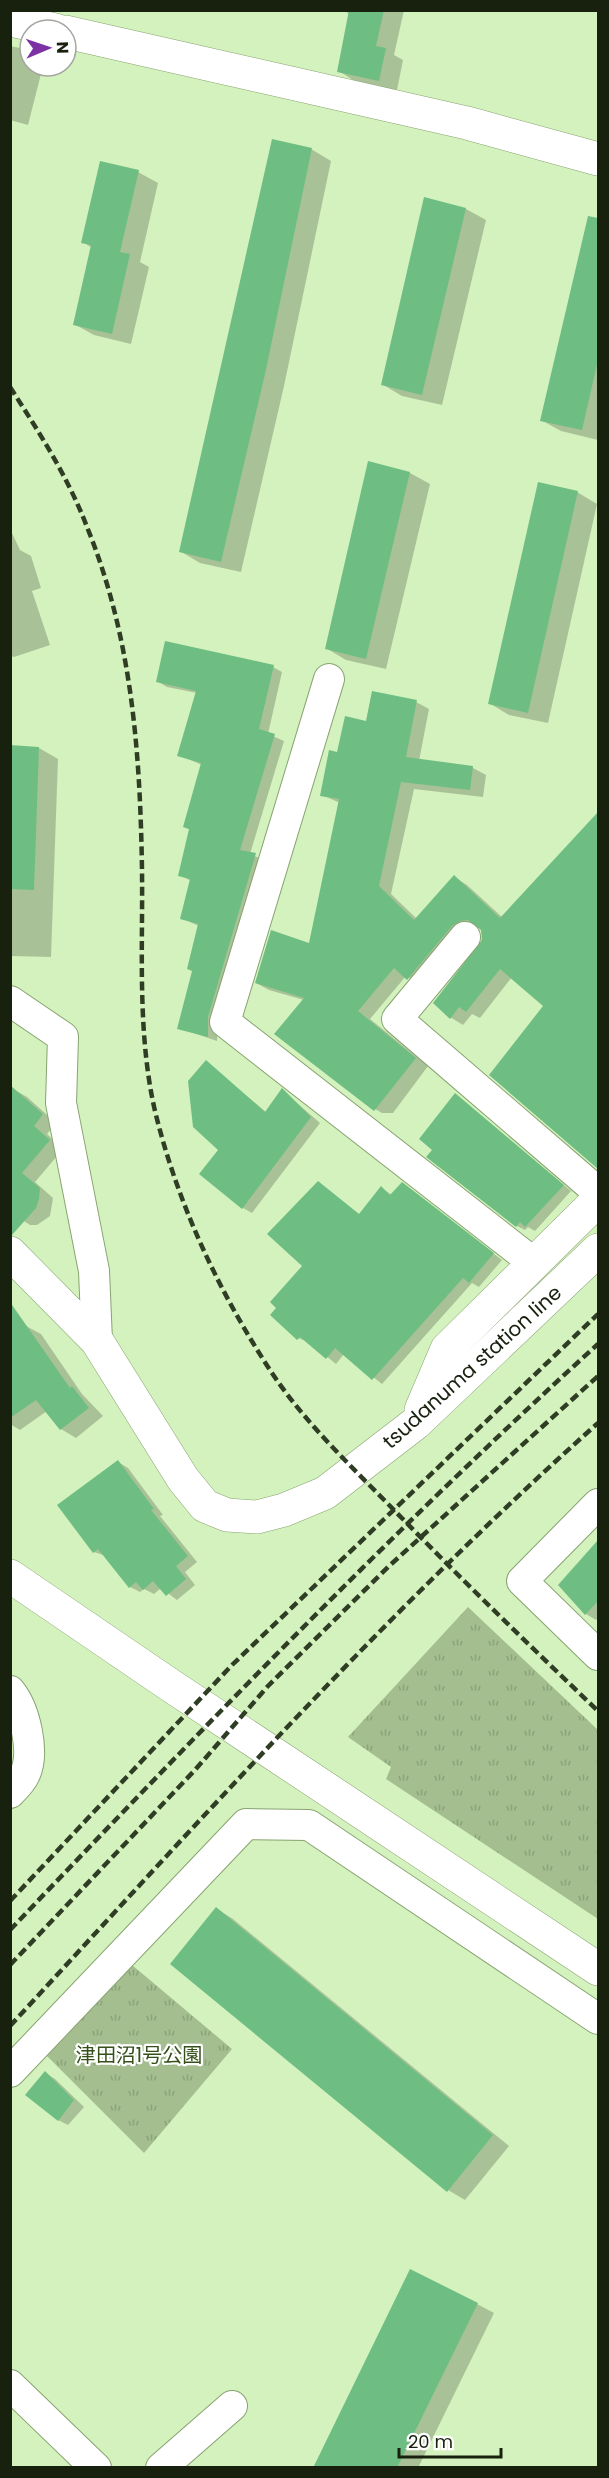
<svg xmlns="http://www.w3.org/2000/svg" width="609" height="2478" font-family="Poppins,'Noto Sans JP',sans-serif">
	<defs>
		<pattern id="grass-tufts" width="24" height="20" patternUnits="userSpaceOnUse" patternTransform="scale(1.5)"><rect width="24" height="20" fill="#a4be8f"/><path d="M3 7l-1-3M5 7V3M7 7l1-3M15 17l-1-3M17 17v-4M19 17l1-3" fill="none" stroke="#8ca37a"/></pattern>
	</defs>
	<rect width="100%" height="100%" fill="#d4f2bd"/>
	<g fill="url(#grass-tufts)">
		<polygon points="468,1607 598,1730 598,1919 386,1779 391,1767 348,1737"/>
		<polygon points="132,1965 232,2049 144,2153 47,2056"/>
	</g>
	<g fill="#0003">
		<polygon points="345,10 404,10 394,55 403,60 397,90 356,82 339,71 349,15"/>
		<polygon points="10,46 30,50 30,66 43,66 28,125 10,120"/>
		<polygon points="311,149 331,161 284,386 241,572 200,563 180,551"/>
		<polygon points="138,172 158,183 140,262 149,267 131,344 94,335 74,324 92,248 83,242"/>
		<polygon points="425,199 466,209 486,220 442,405 402,396 382,384"/>
		<polygon points="585,235 598,238 598,440 561,431 541,420"/>
		<polygon points="369,463 410,473 430,484 386,669 346,660 326,648"/>
		<polygon points="577,492 597,504 548,723 509,715 489,703"/>
		<polygon points="10,529 20,550 31,556 41,588 32,591 50,645 14,657 10,656"/>
		<polygon points="273,667 282,672 268,734 284,741 250,854 264,860 218,1023 217,1041 179,1028 194,972 199,926 181,918 191,881 180,875 191,830 184,827 202,765 179,755 197,693 167,687 157,681"/>
		<polygon points="416,702 429,709 419,761 473,768 486,775 483,797 414,789 391,894 417,919 454,877 467,885 502,917 598,814 598,1166 593,1163 545,1005 512,977 480,1018 472,1014 463,1025 450,1017 480,948 483,931 480,927 465,933 421,986 406,976 370,1019 428,1066 393,1113 382,1113 368,1105 304,1000 269,990 256,983 310,945 340,803 322,795 338,753 368,722"/>
		<polygon points="10,747 39,748 58,759 51,957 10,956"/>
		<polygon points="206,1062 266,1112 282,1090 320,1123 252,1213 243,1208 220,1149"/>
		<polygon points="13,1089 27,1097 56,1123 47,1134 63,1149 35,1182 53,1198 50,1216 37,1225 30,1225 10,1212 10,1092"/>
		<polygon points="456,1095 571,1191 535,1231 528,1227 525,1230 517,1226 434,1150"/>
		<polygon points="318,1183 360,1215 381,1188 392,1195 402,1184 502,1260 479,1287 472,1283 382,1384 344,1354 336,1364 309,1342 298,1338 305,1266"/>
		<polygon points="26,1326 41,1334 82,1394 103,1416 76,1438 61,1429 47,1411 20,1430 10,1424 10,1337"/>
		<polygon points="118,1462 128,1468 163,1515 160,1516 197,1562 185,1572 195,1585 177,1600 161,1588 154,1594 144,1589 140,1592 130,1587 106,1556 94,1552"/>
		<polygon points="598,1544 598,1618 596,1620 586,1614 560,1585"/>
		<polygon points="217,1909 233,1919 509,2146 465,2200 448,2190"/>
		<polygon points="45,2073 55,2079 84,2107 68,2125 58,2120"/>
		<polygon points="477,2304 494,2313 418,2468 315,2468"/>
	</g>
	<g fill="#6ebe83">
		<polygon points="349,10 384,10 376,46 386,48 379,81 337,72"/>
		<polygon points="272,139 312,148 265,374 221,562 179,552"/>
		<polygon points="100,161 139,170 120,252 130,254 112,334 73,325 91,245 81,243"/>
		<polygon points="424,197 466,208 422,395 381,385"/>
		<polygon points="588,216 598,218 598,360 582,430 540,421"/>
		<polygon points="368,461 410,472 366,659 325,649"/>
		<polygon points="538,482 578,491 528,713 488,704"/>
		<polygon points="165,641 274,665 259,729 275,734 240,850 256,853 208,1017 208,1037 177,1029 192,971 187,969 198,924 180,919 190,879 178,876 189,829 183,827 201,763 177,756 196,691 156,682"/>
		<polygon points="372,691 417,700 406,757 473,766 470,790 401,782 379,886 414,920 454,875 500,918 598,812 598,1169 489,1075 543,1006 500,969 466,1012 459,1007 450,1019 433,1003 482,940 481,930 468,920 460,921 452,926 407,980 394,968 358,1011 416,1058 374,1111 274,1034 304,998 255,983 271,930 309,943 339,799 320,796 329,750 337,752 345,716 366,721"/>
		<polygon points="10,745 39,747 34,890 10,889"/>
		<polygon points="206,1060 265,1112 282,1088 311,1117 242,1209 199,1174 218,1150 193,1127 188,1081"/>
		<polygon points="10,1085 43,1114 34,1126 50,1140 22,1173 40,1188 39,1199 36,1208 12,1235"/>
		<polygon points="455,1093 564,1185 525,1227 520,1222 516,1227 426,1157 432,1150 419,1139"/>
		<polygon points="318,1181 359,1214 381,1186 390,1195 402,1182 494,1253 469,1283 463,1278 372,1380 335,1348 326,1359 300,1337 297,1340 270,1315 276,1308 270,1302 302,1266 267,1234"/>
		<polygon points="10,1302 70,1388 72,1386 89,1408 60,1430 36,1400 10,1418"/>
		<polygon points="118,1460 154,1509 151,1510 188,1556 176,1566 186,1579 166,1596 153,1581 143,1590 136,1582 129,1588 98,1549 93,1553 57,1505"/>
		<polygon points="598,1540 598,1601 585,1615 558,1585"/>
		<polygon points="216,1907 493,2135 447,2192 170,1964"/>
		<polygon points="45,2071 74,2100 58,2121 25,2095"/>
		<polygon points="410,2269 478,2303 397,2468 313,2468"/>
	</g>
	<g fill="none" stroke-linecap="round" stroke-linejoin="round">
		<g stroke="#88a371" stroke-width="32">
			<g id="street">
				<polyline points="329,679 225,1022 534,1263"/>
				<polyline points="465,937 397,1019 598,1192"/>
				<polyline points="10,1001 63,1037 61,1103 94,1271 97,1341"/>
				<polyline points="598,1504 522,1581 598,1655"/>
				<path d="M10,1691C25,1709 35,1752 25,1774C22,1781 15,1788 10,1793"/>
				<polyline points="10,2072 246,1824 309,1825 598,2019"/>
				<polyline points="10,2385 96,2468"/>
				<polyline points="161,2468 232,2406"/>
			</g>
		</g>
		<g stroke="#88a371" stroke-width="34">
			<g id="secondary">
				<polyline points="10,20 56,30"/>
				<polyline points="66,32 467,123 598,159"/>
				<polyline points="10,1253 97,1341 183,1479 205,1506 227,1515 257,1517 284,1510 325,1493 416,1423 598,1250"/>
				<polyline points="421,1410 447,1349 598,1200"/>
				<polyline points="10,1576 170,1685 598,1969"/>
			</g>
		</g>
		<use href="#street" stroke="#fff" stroke-width="30"/>
		<use href="#secondary" stroke="#fff" stroke-width="33"/>
		<g stroke="#303d25" stroke-width="4.5" stroke-dasharray="9 4.5" stroke-linecap="butt">
			<path d="M10,387C39,432 68,477 87,527C132,638 140,751 142,869C143,949 137,1033 155,1111C177,1202 217,1288 268,1367C302,1420 349,1464 393,1509C460,1578 529,1645 598,1711"/>
			<polyline points="10,1901 232,1665 598,1314"/>
			<path d="M10,1930C202,1729 393,1530 598,1344"/>
			<polyline points="10,1965 195,1770 268,1686 388,1567 598,1376"/>
			<path d="M10,2026C201,1819 388,1610 598,1423"/>
		</g>
	</g>
	<g text-anchor="middle" stroke-width="4.5" stroke-linejoin="round" paint-order="stroke">
		<g font-size="20" fill="#17210e" stroke="#fff">
			<text transform="translate(472 1367) rotate(-42)" y="7">tsudanuma station line</text>
		</g>
		<g font-size="20" fill="#344f18" stroke="#fff">
			<text x="139" y="2062">津田沼1号公園</text>
		</g>
	</g>
	<rect width="609" height="2478" fill="none" stroke="#17210e" stroke-width="24"/>
	<g transform="translate(48 48) rotate(88)"><circle r="28" fill="#ffffff" stroke="#a2a69f" stroke-width="1.5"/>
	<path d="M0-4.5L10 22L0 15L-10 22Z" fill="#7c32a4"/>
	<text y="-9" font-size="16" font-weight="bold" text-anchor="middle" fill="#17210e">N</text>
	</g>
	<path d="M399 2448v9h102v-9" fill="none" stroke="#17210e" stroke-width="3"/>
	<text x="408" y="2448" font-size="18" fill="#17210e" stroke="#ffffff" stroke-width="4.5" paint-order="stroke">20 m</text>
</svg>
